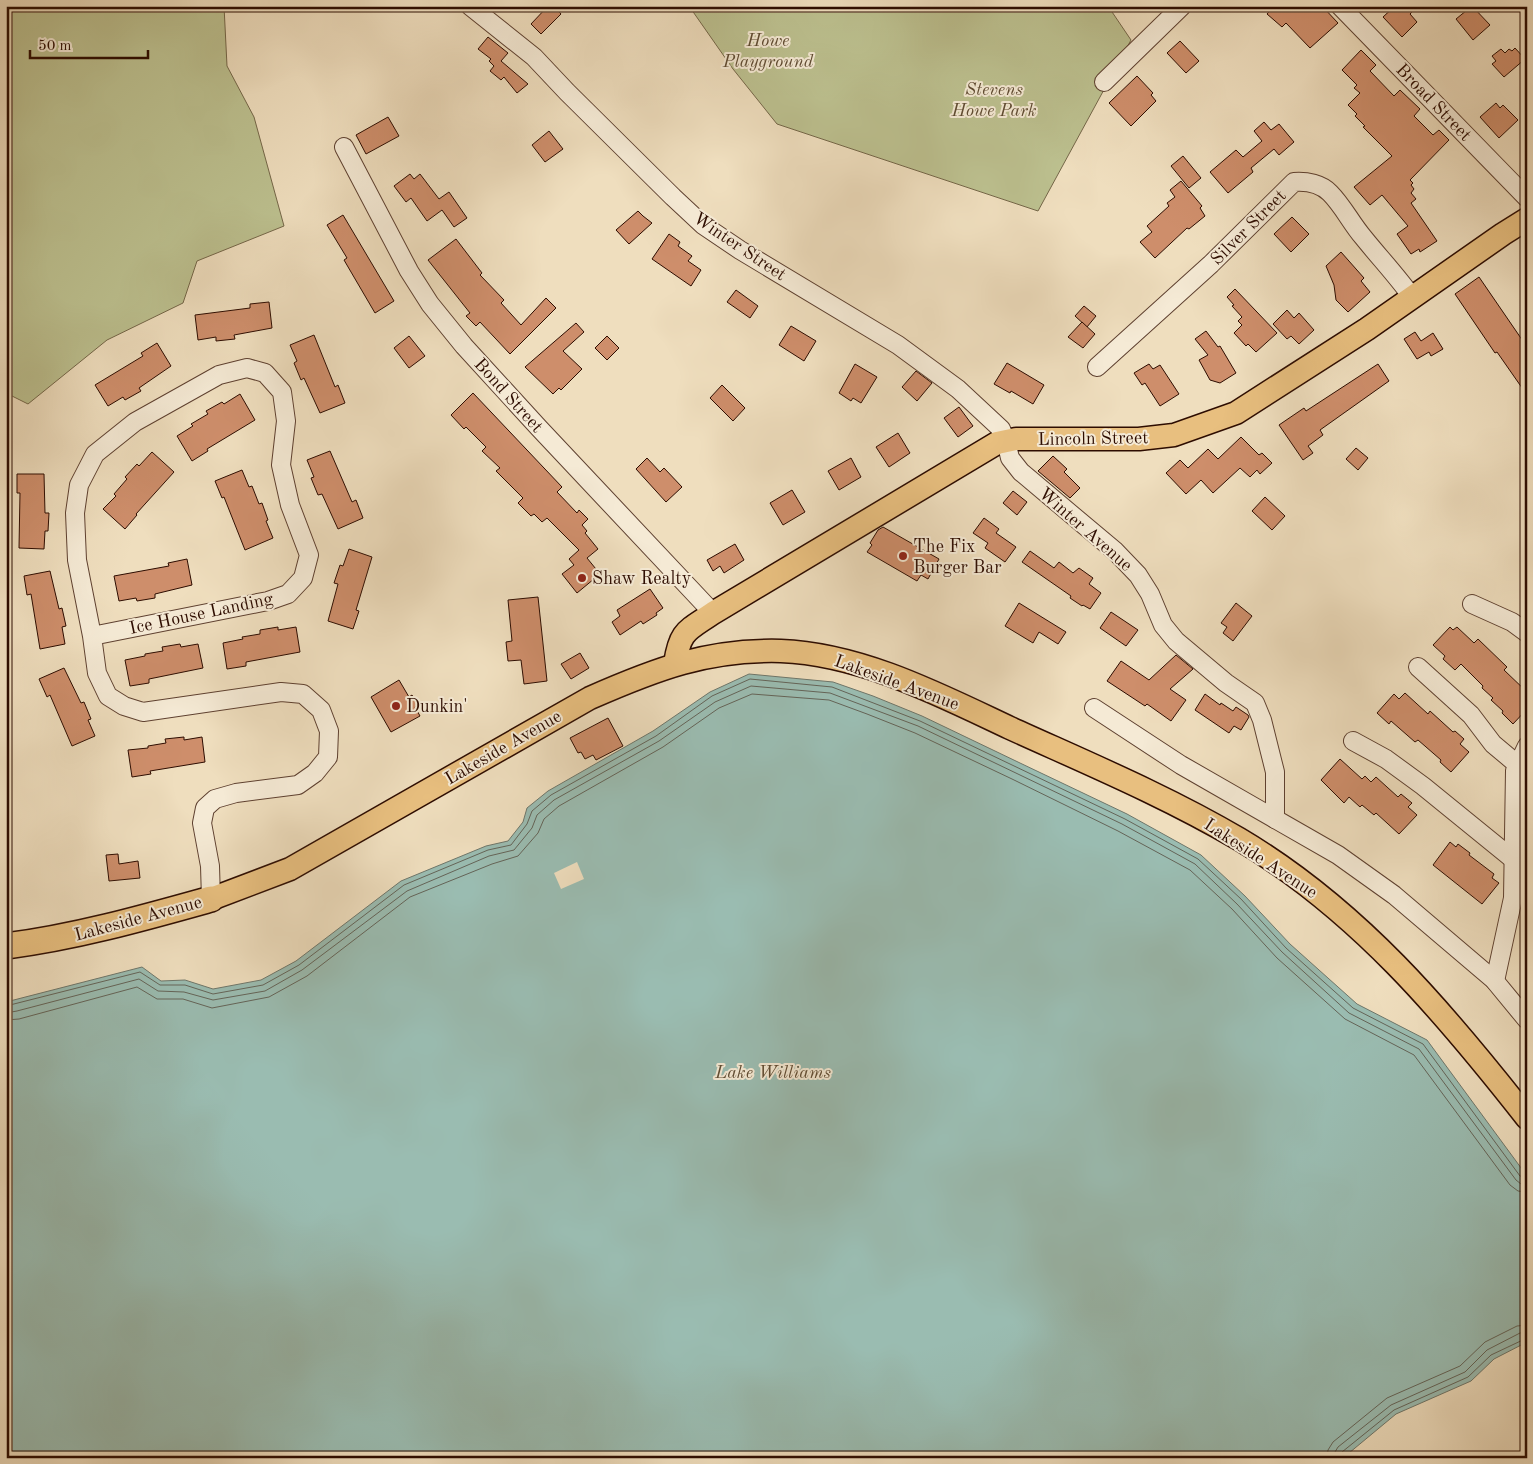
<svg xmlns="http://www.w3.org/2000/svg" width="1533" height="1464" font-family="'Old Standard TT',serif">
	<rect width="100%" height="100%" fill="#efdebe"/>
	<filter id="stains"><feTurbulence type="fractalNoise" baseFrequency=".004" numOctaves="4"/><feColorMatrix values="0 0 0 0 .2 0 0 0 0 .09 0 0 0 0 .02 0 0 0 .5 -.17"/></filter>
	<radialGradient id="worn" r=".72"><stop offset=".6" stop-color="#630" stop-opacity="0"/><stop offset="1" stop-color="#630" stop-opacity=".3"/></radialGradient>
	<g fill="#bcc08f" stroke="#746648">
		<polygon points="6,6 224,6 227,66 254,117 284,226 197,261 183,303 107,340 28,404 6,393"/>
		<polygon points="689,6 1108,6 1131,40 1038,211 777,124 733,69"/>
	</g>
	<polygon fill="#9abcb1" stroke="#6e766a" points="749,674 833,682 873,696 922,716 1020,763 1127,814 1201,855 1245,896 1290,944 1357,1004 1427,1040 1527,1176 1527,1342 1494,1359 1471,1381 1396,1414 1343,1458 6,1458 6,1002 142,967 161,981 185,980 213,989 261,980 296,961 401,881 486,846 508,841 523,822 527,808 548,791 653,731 710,692"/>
	<polygon fill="#efdebe" points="577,862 584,879 561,889 554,873"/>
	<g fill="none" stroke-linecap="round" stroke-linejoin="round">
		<g stroke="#646458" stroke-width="1">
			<polyline points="6,1006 140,972 160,985 185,985 213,994 263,985 299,965 404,885 488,850 511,845 527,824 532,811 551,795 656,736 712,696 750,679 832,687 920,721 1125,819 1198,859 1241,899 1286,948 1353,1008 1423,1044 1520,1176 1527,1178"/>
			<polyline points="6,1013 17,1011 139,979 158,991 184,992 213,1000 265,991 302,970 407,891 489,856 514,850 532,828 537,815 554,800 659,741 715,702 751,686 830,693 918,726 1122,824 1195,864 1237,904 1282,952 1349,1013 1419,1049 1516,1180 1521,1184 1527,1185"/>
			<polyline points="6,1020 19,1019 137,987 157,999 183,999 212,1008 269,997 307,976 410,897 492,864 518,856 538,833 544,819 559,806 663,747 719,708 752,694 829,700 867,714 915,733 1012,779 1118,831 1190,870 1232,909 1277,958 1345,1019 1414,1055 1510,1185 1518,1191 1527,1192"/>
			<polyline points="1327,1458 1328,1450 1333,1442 1387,1398 1460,1366 1485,1342 1517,1326 1527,1325"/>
			<polyline points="1334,1458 1335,1452 1338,1447 1391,1405 1465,1372 1487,1350 1520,1333 1527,1332"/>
			<polyline points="1340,1458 1342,1452 1394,1410 1468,1377 1491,1355 1527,1338"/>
		</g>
	</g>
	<g fill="#ce8e6b" stroke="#2d0c00">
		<polygon points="548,6 554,6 561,14 541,34 531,24"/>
		<polygon points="1274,6 1322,6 1338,23 1310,48 1286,23 1282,27 1267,14"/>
		<polygon points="1395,6 1418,6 1410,14 1417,22 1402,37 1383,17"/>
		<polygon points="1472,6 1490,25 1473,40 1456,19"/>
		<polygon points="488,37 508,53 501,61 528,84 517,93 504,77 501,80 490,71 494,66 489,61 491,59 478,49"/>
		<polygon points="1180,41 1199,61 1186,73 1167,53"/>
		<polygon points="1515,48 1525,59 1504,77 1492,64 1496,61 1492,56 1501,49 1505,53 1509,49 1512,51"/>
		<polygon points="1361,50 1376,65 1370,71 1394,96 1400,90 1420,109 1414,116 1433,135 1439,130 1449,140 1410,180 1413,183 1411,185 1414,189 1411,193 1416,199 1411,203 1437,241 1420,252 1419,249 1411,254 1397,234 1408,226 1382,195 1370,205 1354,187 1392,156 1363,127 1365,126 1355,116 1357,114 1348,105 1360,93 1354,88 1357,85 1342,70"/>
		<polygon points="1137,76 1153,93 1151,95 1156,101 1131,126 1109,103"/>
		<polygon points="1496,103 1500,108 1503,105 1518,120 1499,138 1480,117"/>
		<polygon points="388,117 399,136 366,154 356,135"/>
		<polygon points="1264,122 1271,130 1279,124 1294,142 1279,155 1274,149 1251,168 1253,172 1228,193 1210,172 1236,150 1243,157 1262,141 1254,131"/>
		<polygon points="549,131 563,149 545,162 532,145"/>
		<polygon points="1183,156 1201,178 1189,188 1171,166"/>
		<polygon points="410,174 414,179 420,174 439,199 449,192 467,218 454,227 442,210 427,221 411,198 406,202 394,186"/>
		<polygon points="1181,181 1202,206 1200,208 1205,216 1189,229 1187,228 1155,258 1140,242 1152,232 1147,226 1169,206 1167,203 1175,197 1170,190"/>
		<polygon points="638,211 643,216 652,223 629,244 616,230"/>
		<polygon points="343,215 394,301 375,313 344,260 347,258 327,225"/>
		<polygon points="1292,217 1309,234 1291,252 1274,234"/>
		<polygon points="669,234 680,242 678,246 692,256 688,261 701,270 691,286 652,259"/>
		<polygon points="456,239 482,273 480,275 504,300 501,303 521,325 546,298 556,308 510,354 480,322 476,326 466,316 470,313 428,260"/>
		<polygon points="1341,252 1364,278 1361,281 1370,292 1348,312 1336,300 1334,285 1326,266"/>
		<polygon points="1479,277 1527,347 1527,395 1497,352 1495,353 1455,294"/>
		<polygon points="1235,289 1277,333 1256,352 1248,344 1246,346 1234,333 1242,325 1238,321 1242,317 1232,306 1234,305 1227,297"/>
		<polygon points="736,290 758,306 750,318 727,302"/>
		<polygon points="269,302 272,328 234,335 235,339 216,341 216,337 198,340 195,315 250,308 250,304"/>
		<polygon points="1084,306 1096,316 1087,327 1075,316"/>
		<polygon points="1287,310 1294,318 1299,313 1314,330 1299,344 1291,336 1287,339 1273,324"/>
		<polygon points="1082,322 1095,334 1083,348 1068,337"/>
		<polygon points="576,323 584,332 563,351 582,369 561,390 559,388 553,394 525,367"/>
		<polygon points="791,326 816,341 804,361 779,345"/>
		<polygon points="1206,331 1218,347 1220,346 1236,373 1220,383 1210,380 1199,360 1208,355 1195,339"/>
		<polygon points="1415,332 1421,341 1433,333 1443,349 1431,356 1429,352 1417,359 1404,339"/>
		<polygon points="314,335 335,387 338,385 345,403 320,413 304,378 301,380 294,363 297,361 290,345"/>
		<polygon points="409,336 425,356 409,368 394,348"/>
		<polygon points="607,336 619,348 607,360 595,348"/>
		<polygon points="157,343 171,366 139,388 141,391 125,400 123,397 108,406 95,385 143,356 141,353"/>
		<polygon points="1007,363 1044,385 1033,404 1011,391 1010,393 994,384"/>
		<polygon points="855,364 877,377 861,403 853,398 851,401 839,393"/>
		<polygon points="1149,364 1153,369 1160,365 1179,394 1160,406 1145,383 1142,385 1134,373"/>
		<polygon points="1378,364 1389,381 1320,430 1323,435 1308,446 1313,453 1303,460 1279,425 1304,408 1306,411"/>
		<polygon points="916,371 932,383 917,401 902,387"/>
		<polygon points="722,385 745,408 733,421 710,398"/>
		<polygon points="473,393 562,487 557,492 577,513 579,510 588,519 582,525 587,531 585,533 598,549 587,558 600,574 577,593 562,574 574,565 569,559 579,550 547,518 542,522 534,514 531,516 518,503 523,498 496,471 500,468 482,451 486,447 466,427 464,429 451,415"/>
		<polygon points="240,394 255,420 207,449 208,451 192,461 177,436 193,426 191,424 208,414 206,411 222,402 224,404"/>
		<polygon points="959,407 973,426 958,437 944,418"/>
		<polygon points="898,433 910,453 889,467 876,447"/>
		<polygon points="1241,437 1259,455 1262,453 1272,463 1260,474 1257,470 1250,477 1240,468 1213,493 1201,480 1186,494 1166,473 1180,460 1188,468 1208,449 1218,459"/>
		<polygon points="1356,448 1368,458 1358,470 1346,459"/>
		<polygon points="330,451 352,502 356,500 363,518 338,529 322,494 318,495 311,478 314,477 307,460"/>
		<polygon points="152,452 174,472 136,514 137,515 125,529 103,509 116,496 114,494 127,479 125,477 137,464 139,466"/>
		<polygon points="1053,456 1067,469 1064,472 1080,488 1070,498 1038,471"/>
		<polygon points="647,458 660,472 664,468 682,487 666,502 636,469"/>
		<polygon points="851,458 861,477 839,490 828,471"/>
		<polygon points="242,470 249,487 252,486 259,504 262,503 268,520 266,521 273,538 245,550 224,497 222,498 215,481"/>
		<polygon points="17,474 44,474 45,513 49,513 48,531 45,531 44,549 19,548 20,493 17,493"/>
		<polygon points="792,490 805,512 783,525 770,503"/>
		<polygon points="1013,491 1027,502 1017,515 1003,503"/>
		<polygon points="1265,497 1285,516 1272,530 1252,511"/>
		<polygon points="984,518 999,529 996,533 1016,547 1005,562 985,548 988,543 973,533"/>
		<polygon points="883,527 939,559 928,579 921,575 917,581 867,552 872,545 870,543 878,530"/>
		<polygon points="735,544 744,560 724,573 720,566 713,571 707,560"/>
		<polygon points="349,549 372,557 356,610 359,611 353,629 328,621 338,584 334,583 340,565 343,566"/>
		<polygon points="1030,551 1054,568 1059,562 1073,573 1079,568 1093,578 1089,584 1101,593 1090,609 1083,605 1082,606 1070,598 1071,596 1022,562"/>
		<polygon points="187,559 192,585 155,594 155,598 137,601 136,598 119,601 114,576 169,566 168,563"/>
		<polygon points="50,571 59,609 62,608 66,626 62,627 65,644 40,649 31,594 27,595 24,576"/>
		<polygon points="650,589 663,608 656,613 657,615 643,624 641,621 620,635 612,622 620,616 617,610"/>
		<polygon points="538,597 547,681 524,684 521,660 508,661 506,642 512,641 508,600"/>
		<polygon points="1019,603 1066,632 1058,644 1039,632 1033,643 1005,626"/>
		<polygon points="1236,603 1252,616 1233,641 1223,633 1227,627 1221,623"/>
		<polygon points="1111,612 1138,630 1126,646 1100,628"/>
		<polygon points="278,627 278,630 296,627 300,652 246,662 246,666 227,669 223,643 243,639 242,637 260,634 260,630"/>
		<polygon points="1450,627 1453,630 1457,627 1474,643 1478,639 1507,667 1504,670 1527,692 1527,709 1513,724 1502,713 1503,711 1491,700 1493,698 1482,688 1483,686 1461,664 1455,670 1443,659 1445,656 1433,645"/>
		<polygon points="180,644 181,647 198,644 203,668 149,679 149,683 130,686 125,660 145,656 145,654 163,651 162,647"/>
		<polygon points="580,653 589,668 571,679 561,664"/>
		<polygon points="1176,655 1193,669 1170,689 1186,700 1171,721 1147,704 1145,706 1107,681 1121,661 1149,680"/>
		<polygon points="64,668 81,703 84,702 91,719 88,720 95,736 72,746 50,695 47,697 39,679"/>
		<polygon points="399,680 409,697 412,695 418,705 415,707 420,716 391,732 371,697"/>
		<polygon points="1405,693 1428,714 1430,711 1453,732 1455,731 1464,739 1460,744 1469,752 1451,772 1440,762 1441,760 1418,740 1415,742 1391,721 1389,724 1377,713 1394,694 1399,699"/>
		<polygon points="1205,694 1220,705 1221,703 1233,711 1236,707 1248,715 1249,717 1241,730 1234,726 1229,733 1195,710"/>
		<polygon points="608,718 623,746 596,760 593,755 585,759 581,752 578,753 570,738"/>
		<polygon points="184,737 184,740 202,737 205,762 150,771 151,774 132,777 128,750 148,748 148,746 166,743 165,739"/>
		<polygon points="1340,759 1362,779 1365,776 1371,782 1376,777 1398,797 1401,794 1412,803 1408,807 1417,815 1399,834 1376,813 1374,815 1362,805 1360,807 1349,797 1344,803 1321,780"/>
		<polygon points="1450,842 1456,847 1458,844 1470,853 1469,855 1494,874 1492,878 1499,883 1482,904 1433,865"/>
		<polygon points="118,854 119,864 138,861 140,878 109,881 106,855"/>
	</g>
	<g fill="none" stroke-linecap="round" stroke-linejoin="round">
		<g stroke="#5e4030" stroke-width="20">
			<g id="minor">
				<polyline points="470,6 534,57 567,92 673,197 703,225 740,250 898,345 958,389 1001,429 1006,441 1010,458 1021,472 1115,551 1138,575 1150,594 1163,625 1176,641 1226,683 1255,703 1262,720 1275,772 1275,819"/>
				<polyline points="1340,6 1527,198"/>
				<polyline points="1104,82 1182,6"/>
				<polyline points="344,147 409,271 430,304 464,346 539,428 713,613"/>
				<path d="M1097,367L1211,264L1294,182C1307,181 1321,184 1330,193C1343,206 1351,223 1363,237C1379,257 1397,276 1412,297"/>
				<polyline points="1472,604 1512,622 1527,633"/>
				<polyline points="92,636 268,601 288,594 303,578 309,555 290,505 281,465 286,421 282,392 265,373 247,368 219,375 135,422 95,454 79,485 75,513 77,560 92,636 97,673 108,696 124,706 143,712 281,692 303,694 321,710 329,731 328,757 315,773 298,785 236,793 215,799 205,808 202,823 210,866 211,899"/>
				<polyline points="1418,667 1471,715 1493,744 1518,765"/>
				<polyline points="1094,708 1181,765 1338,855 1394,895 1494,980 1527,1020"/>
				<polyline points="1353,741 1386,759 1423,786 1514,860"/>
				<polyline points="1495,981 1513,898 1515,771 1527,746"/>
			</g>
		</g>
		<g stroke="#2d0c00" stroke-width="25">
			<g id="major">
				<path d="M675,664C680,630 687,631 713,613L997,443L1016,439H1139L1174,435L1236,413L1367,329L1503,234L1527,219"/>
				<path d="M211,899L290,869L590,698C656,669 708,649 781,651C861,654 940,695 1010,728C1087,763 1166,796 1239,839C1357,909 1443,1011 1527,1118"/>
			</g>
		</g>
		<g stroke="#2d0c00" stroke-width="28">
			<path id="highway" d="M6,946C76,937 143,918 211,899"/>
		</g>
		<use href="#minor" stroke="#f5ead5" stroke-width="18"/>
		<use href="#major" stroke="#e8bf7f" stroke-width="22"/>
		<use href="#highway" stroke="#e8bf7f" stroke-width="25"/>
	</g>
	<g fill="#8f2418" stroke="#f5ead5" stroke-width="2">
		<circle cx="903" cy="556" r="5"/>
		<circle cx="582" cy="578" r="5"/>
		<circle cx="396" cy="706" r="5"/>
	</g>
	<g text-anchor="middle" stroke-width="4" stroke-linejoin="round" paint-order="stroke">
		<g font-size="18" font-style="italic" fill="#5f4b32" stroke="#f5ead5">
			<text x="768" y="46">Howe<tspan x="768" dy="21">Playground</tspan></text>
			<text x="994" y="95">Stevens<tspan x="994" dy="21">Howe Park</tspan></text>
			<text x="773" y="1078">Lake Williams</text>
		</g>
		<g font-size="18" fill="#2d0c00" stroke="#f5ead5">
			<text transform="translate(1434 102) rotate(46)" y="6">Broad Street</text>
			<text transform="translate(1248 227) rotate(-45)" y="6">Silver Street</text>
			<text transform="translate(740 246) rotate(34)" y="6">Winter Street</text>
			<text transform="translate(509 395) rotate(48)" y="6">Bond Street</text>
			<text transform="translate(1093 438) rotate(-1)" y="6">Lincoln Street</text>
			<text transform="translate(1086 529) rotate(41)" y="6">Winter Avenue</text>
			<text transform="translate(201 613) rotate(-12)" y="6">Ice House Landing</text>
			<text transform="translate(897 682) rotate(20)" y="6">Lakeside Avenue</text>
			<text transform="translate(503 747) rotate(-30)" y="6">Lakeside Avenue</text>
			<text transform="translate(1261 858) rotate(33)" y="6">Lakeside Avenue</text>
			<text transform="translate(138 918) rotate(-15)" y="6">Lakeside Avenue</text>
		</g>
		<g font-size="18" fill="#2d0c00" stroke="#f5ead5" text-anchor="start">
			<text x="913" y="552">The Fix<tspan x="913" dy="21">Burger Bar</tspan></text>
			<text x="592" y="584">Shaw Realty</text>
			<text x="406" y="712">Dunkin'</text>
		</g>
	</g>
	<rect width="1533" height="1464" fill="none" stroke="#efdebe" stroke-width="25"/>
	<rect x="8" y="8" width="1518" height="1449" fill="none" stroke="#2d0c00" stroke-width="2.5"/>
	<rect x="12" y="12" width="1508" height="1439" fill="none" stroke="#2d0c00"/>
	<path d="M30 50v8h118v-8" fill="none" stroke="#2d0c00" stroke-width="2.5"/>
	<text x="38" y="50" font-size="15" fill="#2d0c00" stroke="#f5ead5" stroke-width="4" paint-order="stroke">50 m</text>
	<rect width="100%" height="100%" filter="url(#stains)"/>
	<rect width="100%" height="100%" fill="url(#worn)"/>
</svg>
